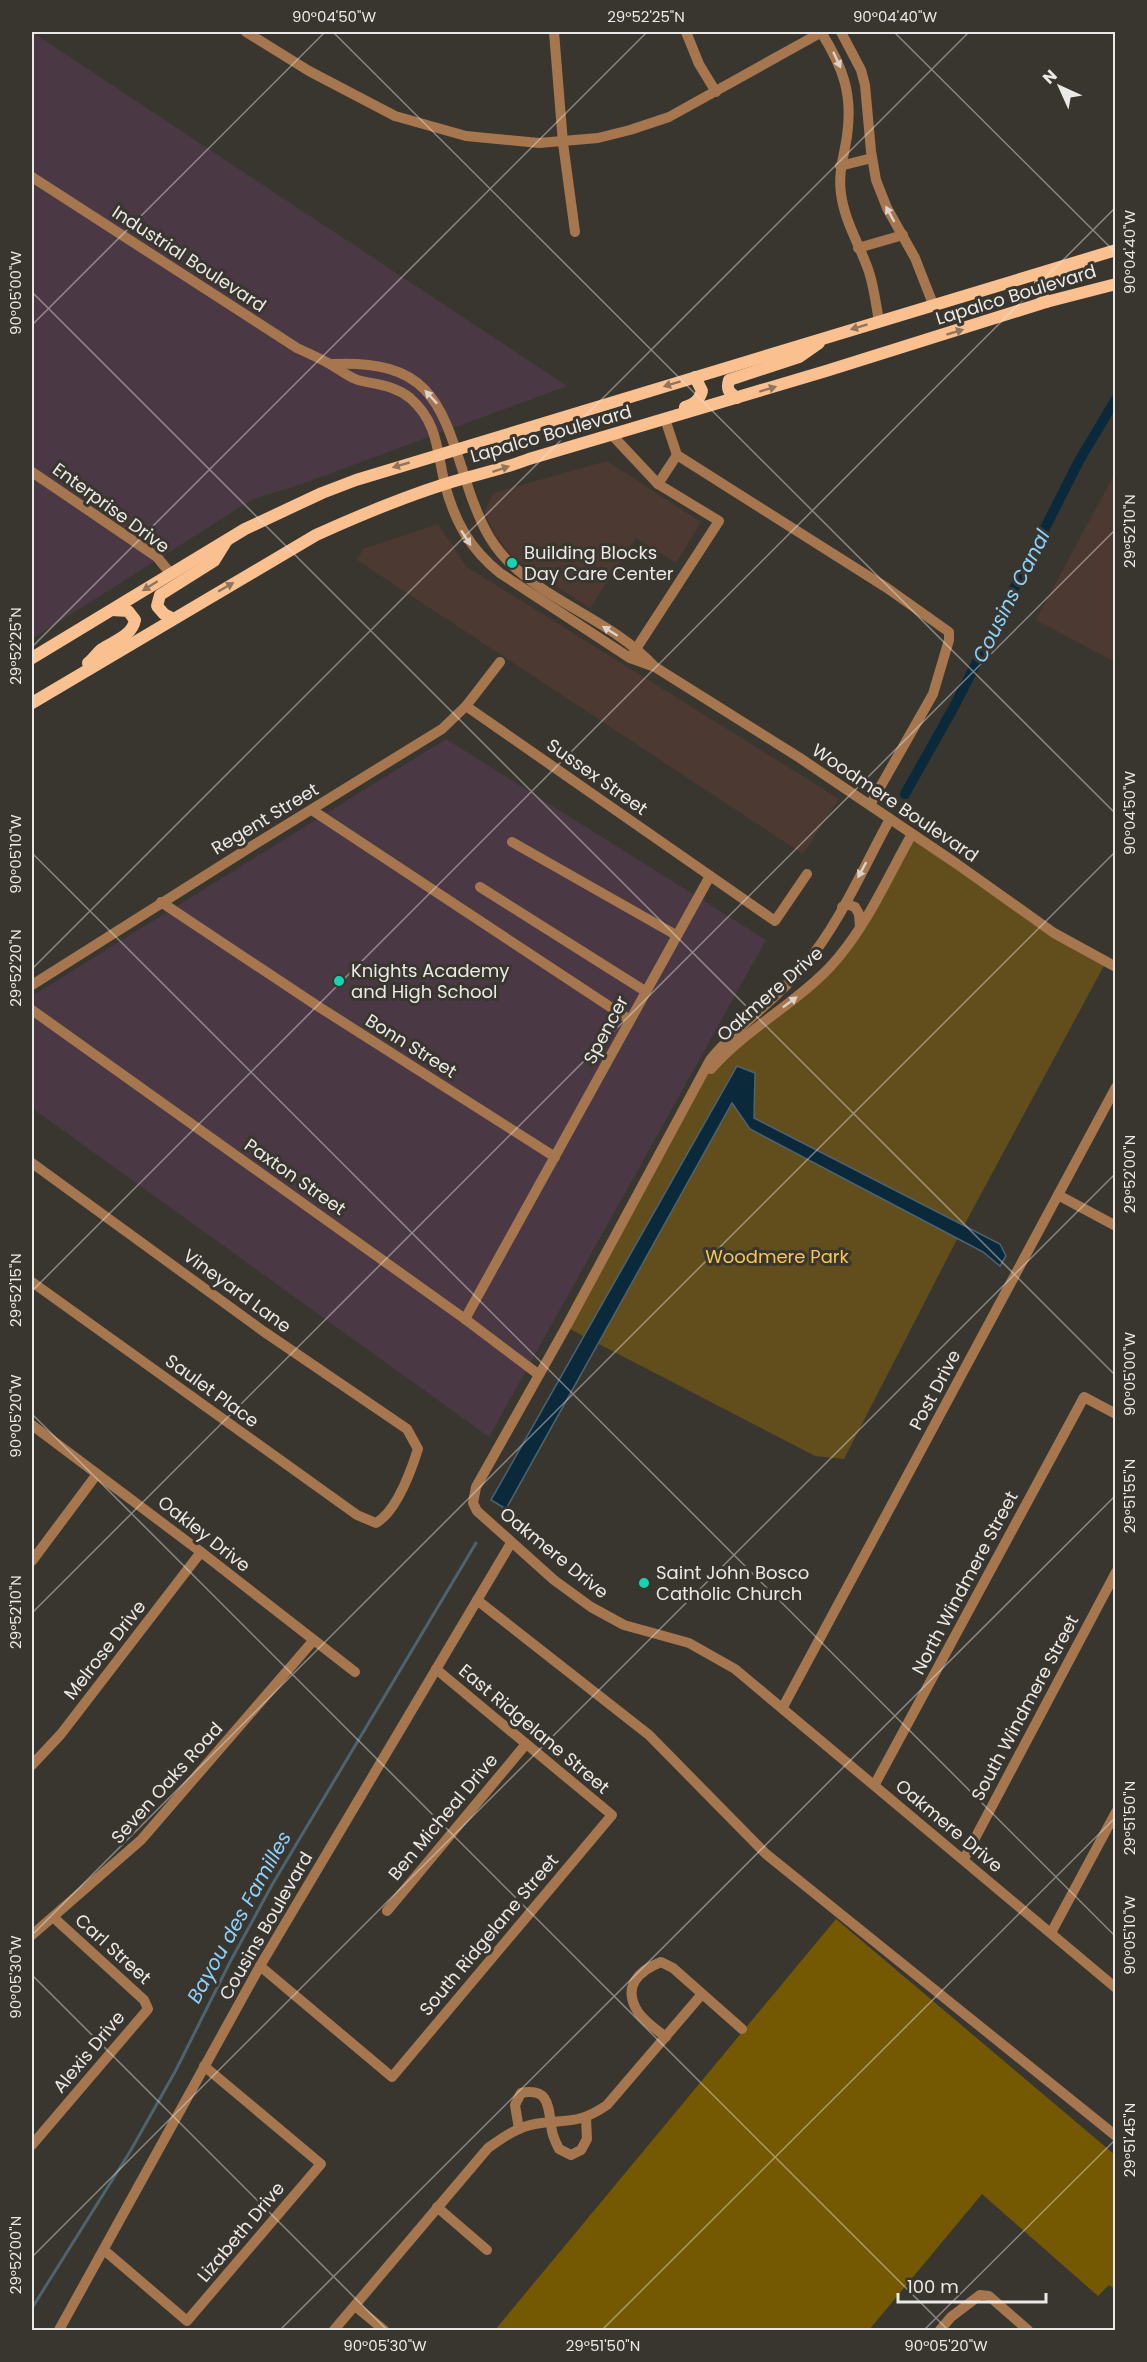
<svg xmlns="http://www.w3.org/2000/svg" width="1147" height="2362" font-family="Poppins,sans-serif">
	<rect width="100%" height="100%" fill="#393630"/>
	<g fill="#4c3a32">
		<polygon points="607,461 701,522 676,563 636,538 590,608 513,558 497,537 484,513 493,493"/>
		<polygon points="1115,473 1115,662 1036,620"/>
		<polygon points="438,524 467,567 839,799 803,854 357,560 363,549"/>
	</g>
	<g fill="#4a3844">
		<polygon points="32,32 567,386 299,485 253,499 32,639"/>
		<polygon points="446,739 766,940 489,1437 32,1108 32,996"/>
	</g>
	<polygon fill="#624e1d" points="912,834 1106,962 968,1218 844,1459 815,1456 566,1327 699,1082 716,1063 830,968"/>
	<polygon fill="#755902" points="836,1919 1115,2155 1115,2289 1109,2285 1098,2296 982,2194 869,2330 495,2330"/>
	<polygon fill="#0a2a3c" stroke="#4e636f" stroke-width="1.5" points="737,1066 755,1073 754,1118 1000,1244 1006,1256 1000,1266 983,1252 750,1129 732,1103 506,1509 491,1500"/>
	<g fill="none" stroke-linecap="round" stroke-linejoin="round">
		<polyline stroke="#4e636f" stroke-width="3" points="32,2308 131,2150 176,2070 230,1962 272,1885 476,1543"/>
		<polyline stroke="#0a2a3c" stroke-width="10" points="905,794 955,705 1079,461 1116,399"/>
		<g stroke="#a6774e" stroke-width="10">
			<polyline points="246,32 309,71 395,116 466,136 539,143 598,138 630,130 669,117 822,32"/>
			<polyline points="554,32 563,143 575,232"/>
			<polyline points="686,32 699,64 716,92"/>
			<path d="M821,32C843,67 853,94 847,136C844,157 838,172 841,194C845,223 860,245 869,272C874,287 876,305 879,321"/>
			<polyline points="841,32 861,70 865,85 871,151 876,180 887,208 915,258 933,304"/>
			<polyline points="840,166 872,158"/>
			<path d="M32,177L297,348C308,353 319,358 330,364C339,369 348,377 358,380C377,385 394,385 410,398C438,422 437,452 445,485C455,522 470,549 500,573L630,658L655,667L800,758L957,864L1054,933L1116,967"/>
			<polyline points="858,248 903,235"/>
			<path d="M331,364C438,359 442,410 471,496C480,520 488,540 506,559C548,603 611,620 653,665"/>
			<polyline points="665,419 677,455"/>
			<polyline points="612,435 658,484 719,521 634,652"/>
			<polyline points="32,472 157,557 170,573"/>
			<polyline points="658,484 677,455 887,588 949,632 949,640 933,694 870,805"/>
			<polyline points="466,706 775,921 807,874"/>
			<polyline points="312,810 630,1020"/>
			<path d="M890,819C863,868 840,923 804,966C776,1000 738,1025 710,1060L566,1327L476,1487L473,1503L477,1511L554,1580L591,1607L624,1625L689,1643L735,1669L1116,1988"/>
			<polyline points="512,842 676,935"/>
			<polyline points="480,887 645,991"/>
			<polyline points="161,902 316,1005 555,1157"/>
			<polyline points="842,907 846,904 855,907 859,914 860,927"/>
			<polyline points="32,985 252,846 442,729 466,706 500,662"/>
			<polyline points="32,1010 465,1319 538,1374"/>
			<path d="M711,1069C746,1029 794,1005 830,967C865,930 887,878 912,834"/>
			<path d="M32,1163L263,1331L407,1429L418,1449C411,1471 397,1511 376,1523L357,1515L32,1282"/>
			<polyline points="1058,1195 1116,1226"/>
			<polyline points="465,1319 710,876"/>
			<polyline points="32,1425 201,1552 355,1672"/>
			<polyline points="32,1561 97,1474"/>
			<polyline points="477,1600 649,1735 766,1854 1116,2136"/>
			<polyline points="783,1707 1116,1087"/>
			<polyline points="32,1765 61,1734 201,1552"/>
			<polyline points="875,1784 1084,1397 1116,1414"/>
			<polyline points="964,1859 1116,1572"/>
			<polyline points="387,1911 526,1744"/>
			<polyline points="1051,1933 1116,1812"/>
			<polyline points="32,1935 141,1840 313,1641"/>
			<polyline points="260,1966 392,2077 612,1815 436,1669"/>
			<path d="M666,2037C657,2030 645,2022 638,2012C622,1987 638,1971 661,1962L673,1968L742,2029"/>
			<path d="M519,2129L515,2105L521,2093C551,2087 548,2109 552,2131C553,2137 556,2143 559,2149L571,2155L581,2150L587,2139L586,2118"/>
			<polyline points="32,2145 148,2009 144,2000 53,1917"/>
			<polyline points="437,2207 487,2250"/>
			<polyline points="104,2250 187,2321 321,2164 204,2066"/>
			<polyline points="355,2306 384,2330"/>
			<polyline points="59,2330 260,1966 511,1543"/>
			<path d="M334,2330L488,2148C502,2138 517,2127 535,2124C566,2119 578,2125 607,2105L702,1994"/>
			<polyline points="940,2330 951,2317 980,2295 989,2296 1028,2330"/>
		</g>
		<g stroke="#fac08f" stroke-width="12">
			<polyline points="1046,302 1040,292 1040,284 1060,277 1079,265"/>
			<path d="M737,398C729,392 726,390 729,380L799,357L819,343"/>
			<path d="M685,407C694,404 699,401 702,391L695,377"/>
			<polyline points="172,618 164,614 157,606 160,595 214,561 227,540"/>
			<polyline points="32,658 245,529 322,493 356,480 1116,250"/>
			<path d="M88,663C93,659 97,653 102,649C114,641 132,636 135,620L128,611L112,610"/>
			<path d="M32,703L316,535C358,516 401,498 445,484C473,475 501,470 529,459L826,371L1046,302L1116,284"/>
		</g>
	</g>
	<defs><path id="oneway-solid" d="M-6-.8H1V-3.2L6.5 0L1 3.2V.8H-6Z" transform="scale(1.5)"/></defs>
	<g fill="#ddd2c7">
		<use href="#oneway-solid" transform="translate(837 60) rotate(65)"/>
		<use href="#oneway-solid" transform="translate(890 214) rotate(-119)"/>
		<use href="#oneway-solid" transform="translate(431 397) rotate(-133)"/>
		<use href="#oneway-solid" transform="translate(466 538) rotate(57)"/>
		<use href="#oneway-solid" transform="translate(610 631) rotate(-148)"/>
		<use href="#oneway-solid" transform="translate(862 870) rotate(118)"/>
		<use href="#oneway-solid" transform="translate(790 1002) rotate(-37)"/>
	</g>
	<g fill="#90745b">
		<use href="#oneway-solid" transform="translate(859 327) rotate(163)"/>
		<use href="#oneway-solid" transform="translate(955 332) rotate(-17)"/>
		<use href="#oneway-solid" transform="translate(672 384) rotate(163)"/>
		<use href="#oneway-solid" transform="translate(768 389) rotate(-17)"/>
		<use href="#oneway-solid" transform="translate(401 465) rotate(164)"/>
		<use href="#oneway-solid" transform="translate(501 469) rotate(-19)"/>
		<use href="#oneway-solid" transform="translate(150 586) rotate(148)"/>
		<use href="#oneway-solid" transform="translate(226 587) rotate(-30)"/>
	</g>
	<path fill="none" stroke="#ebe9e5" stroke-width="1.5" stroke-opacity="0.45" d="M333,32L1116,814M894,32L1116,253M32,292L1116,1376M32,325L325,32M32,647L647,32M32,853L1116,1937M32,969L969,32M32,1291L1116,207M32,1414L948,2330M32,1613L1116,529M32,1935L1116,851M32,1975L387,2330M32,2257L1116,1173M280,2330L1116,1495M602,2330L1116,1817M924,2330L1116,2139"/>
	<g fill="#13d5b4" stroke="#393630" stroke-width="2">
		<circle cx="512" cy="563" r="6"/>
		<circle cx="339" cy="981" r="6"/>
		<circle cx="644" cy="1583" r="6"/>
	</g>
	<g text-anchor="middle" stroke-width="6" stroke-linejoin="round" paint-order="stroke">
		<g font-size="18" fill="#ebe9e5" stroke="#393630">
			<text transform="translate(189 259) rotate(33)" y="6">Industrial Boulevard</text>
			<text transform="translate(1016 295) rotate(-17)" y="6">Lapalco Boulevard</text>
			<text transform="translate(551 434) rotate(-16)" y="6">Lapalco Boulevard</text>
			<text transform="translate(111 508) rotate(36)" y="6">Enterprise Drive</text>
			<text transform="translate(597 777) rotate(35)" y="6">Sussex Street</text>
			<text transform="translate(895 803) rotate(34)" y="6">Woodmere Boulevard</text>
			<text transform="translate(265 819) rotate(-31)" y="6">Regent Street</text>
			<text transform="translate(770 994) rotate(-41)" y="6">Oakmere Drive</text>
			<text transform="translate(606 1030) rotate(-62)" y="6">Spencer</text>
			<text transform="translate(411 1046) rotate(32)" y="6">Bonn Street</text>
			<text transform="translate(295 1177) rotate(35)" y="6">Paxton Street</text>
			<text transform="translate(237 1291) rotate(36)" y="6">Vineyard Lane</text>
			<text transform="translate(935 1390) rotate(-62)" y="6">Post Drive</text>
			<text transform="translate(212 1391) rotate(36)" y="6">Saulet Place</text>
			<text transform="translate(204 1534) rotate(38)" y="6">Oakley Drive</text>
			<text transform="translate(554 1553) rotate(39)" y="6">Oakmere Drive</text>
			<text transform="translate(965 1583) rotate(-62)" y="6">North Windmere Street</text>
			<text transform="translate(105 1650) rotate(-52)" y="6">Melrose Drive</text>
			<text transform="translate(1025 1708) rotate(-62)" y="6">South Windmere Street</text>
			<text transform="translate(534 1729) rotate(40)" y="6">East Ridgelane Street</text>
			<text transform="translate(167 1783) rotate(-48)" y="6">Seven Oaks Road</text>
			<text transform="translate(443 1817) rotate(-50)" y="6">Ben Micheal Drive</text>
			<text transform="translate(949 1826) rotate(40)" y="6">Oakmere Drive</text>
			<text transform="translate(266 1926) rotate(-60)" y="6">Cousins Boulevard</text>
			<text transform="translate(489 1935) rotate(-50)" y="6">South Ridgelane Street</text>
			<text transform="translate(113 1949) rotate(42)" y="6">Carl Street</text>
			<text transform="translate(89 2052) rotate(-50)" y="6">Alexis Drive</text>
			<text transform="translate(241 2232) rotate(-50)" y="6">Lizabeth Drive</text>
		</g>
		<g font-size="18" fill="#ebe9e5" stroke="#393630" text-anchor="start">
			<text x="524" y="559">Building Blocks<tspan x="524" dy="21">Day Care Center</tspan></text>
			<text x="351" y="977">Knights Academy<tspan x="351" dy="21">and High School</tspan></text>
			<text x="656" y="1579">Saint John Bosco<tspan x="656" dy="21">Catholic Church</tspan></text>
		</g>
		<g font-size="18" fill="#fbc847" stroke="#393630">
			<text x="777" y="1263">Woodmere Park</text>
		</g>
		<g font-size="20" font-style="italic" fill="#8dd2fc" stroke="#393630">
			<text transform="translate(1011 596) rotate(-63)" y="7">Cousins Canal</text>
			<text transform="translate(239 1917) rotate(-61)" y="7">Bayou des Familles</text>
		</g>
	</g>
	<rect width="1147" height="2362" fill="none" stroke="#393630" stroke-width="66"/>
	<g transform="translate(1060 87) rotate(315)" stroke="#393630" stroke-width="4.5" paint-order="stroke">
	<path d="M0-4.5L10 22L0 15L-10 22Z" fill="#ebe9e5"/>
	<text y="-9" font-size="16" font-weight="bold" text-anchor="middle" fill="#ebe9e5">N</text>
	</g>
	<path d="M898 2293v9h148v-9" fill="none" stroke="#ebe9e5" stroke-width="3"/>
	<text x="907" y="2293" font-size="18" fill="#ebe9e5" stroke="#393630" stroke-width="4.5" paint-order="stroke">100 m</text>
	<rect x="33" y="33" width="1081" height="2296" fill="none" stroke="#ebe9e5" stroke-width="2"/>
	<g font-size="15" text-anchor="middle" fill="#ebe9e5">
		<text x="334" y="22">90°04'50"W</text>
		<text x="646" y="22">29°52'25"N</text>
		<text x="895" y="22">90°04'40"W</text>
		<text transform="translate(1130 252) rotate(-90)" y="5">90°04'40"W</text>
		<text transform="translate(16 293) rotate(-90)" y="5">90°05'00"W</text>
		<text transform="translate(1130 531) rotate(-90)" y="5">29°52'10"N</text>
		<text transform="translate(16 646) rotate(-90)" y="5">29°52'25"N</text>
		<text transform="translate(1130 813) rotate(-90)" y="5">90°04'50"W</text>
		<text transform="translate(16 854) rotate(-90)" y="5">90°05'10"W</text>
		<text transform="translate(16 968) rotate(-90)" y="5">29°52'20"N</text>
		<text transform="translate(1130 1174) rotate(-90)" y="5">29°52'00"N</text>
		<text transform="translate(16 1290) rotate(-90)" y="5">29°52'15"N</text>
		<text transform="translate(1130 1374) rotate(-90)" y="5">90°05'00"W</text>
		<text transform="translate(16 1416) rotate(-90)" y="5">90°05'20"W</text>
		<text transform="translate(1130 1496) rotate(-90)" y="5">29°51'55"N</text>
		<text transform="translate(16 1612) rotate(-90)" y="5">29°52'10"N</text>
		<text transform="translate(1130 1818) rotate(-90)" y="5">29°51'50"N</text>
		<text transform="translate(1130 1935) rotate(-90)" y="5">90°05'10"W</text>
		<text transform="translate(16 1977) rotate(-90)" y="5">90°05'30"W</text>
		<text transform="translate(1130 2140) rotate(-90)" y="5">29°51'45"N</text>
		<text transform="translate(16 2255) rotate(-90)" y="5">29°52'00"N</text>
		<text x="385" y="2351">90°05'30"W</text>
		<text x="603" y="2351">29°51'50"N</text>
		<text x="946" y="2351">90°05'20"W</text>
	</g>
</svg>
